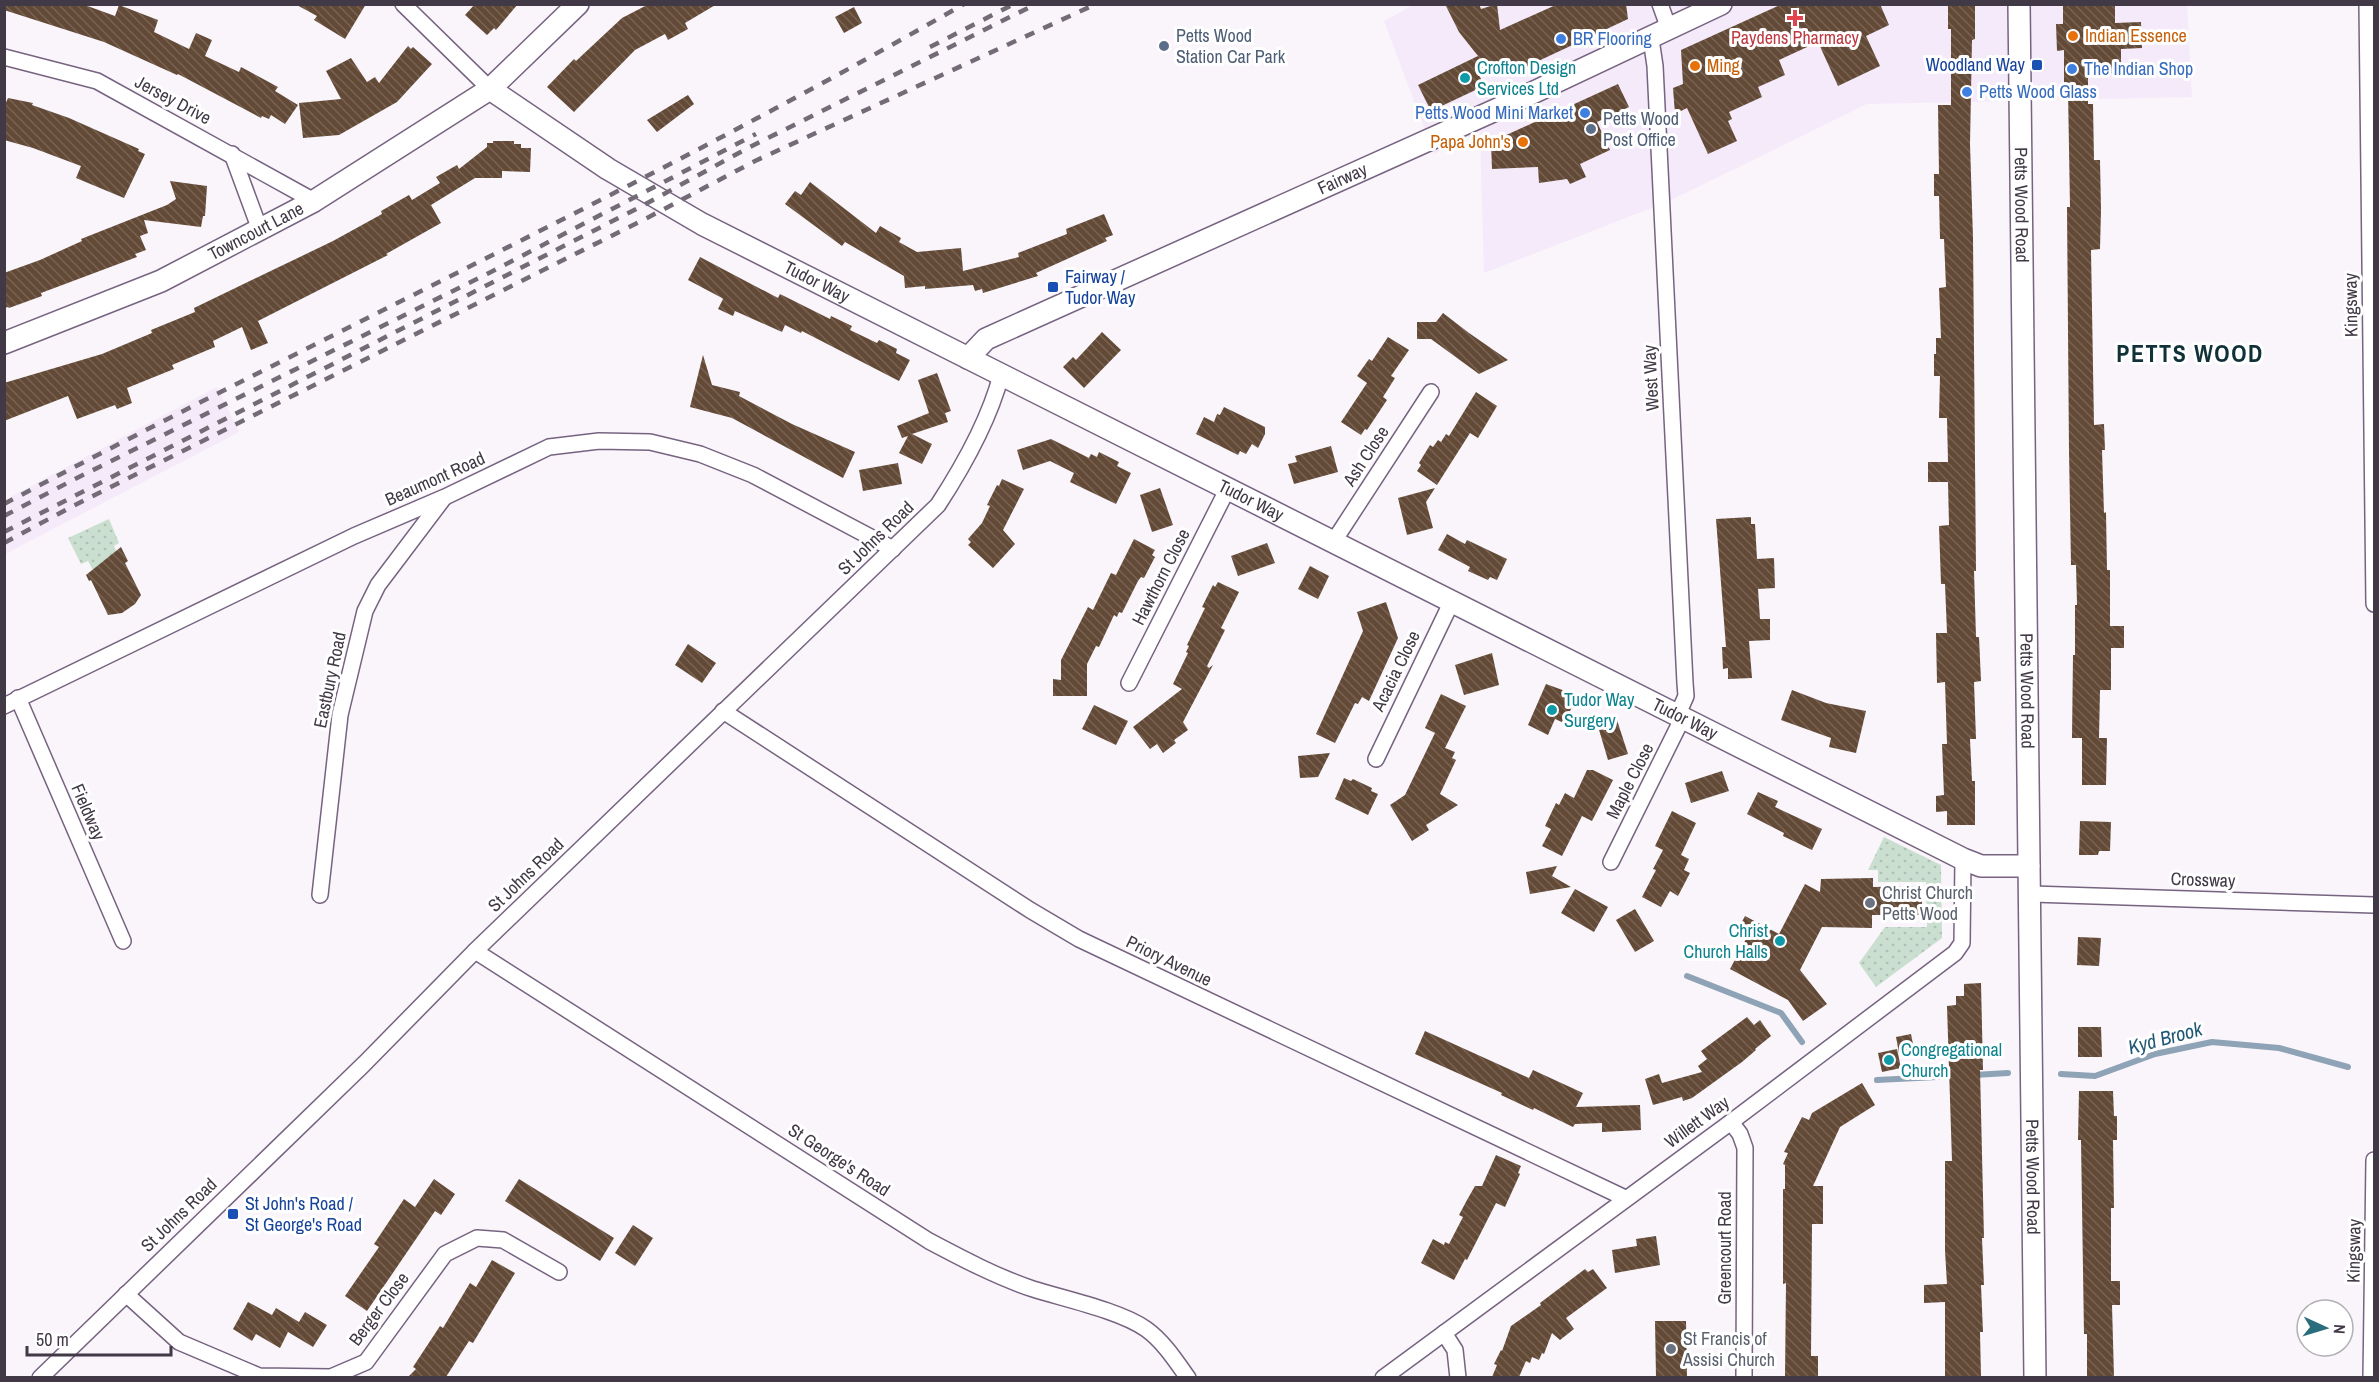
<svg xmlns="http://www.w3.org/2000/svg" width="2379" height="1382" font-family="'Archivo Narrow',sans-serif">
	<defs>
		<pattern id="grass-dots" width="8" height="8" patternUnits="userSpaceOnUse" patternTransform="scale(1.5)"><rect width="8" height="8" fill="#cadfd0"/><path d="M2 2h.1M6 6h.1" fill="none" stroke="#afc0b4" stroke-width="1.8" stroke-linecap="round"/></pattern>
		<pattern id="building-back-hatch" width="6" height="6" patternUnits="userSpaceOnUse" patternTransform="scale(1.5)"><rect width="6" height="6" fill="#634a37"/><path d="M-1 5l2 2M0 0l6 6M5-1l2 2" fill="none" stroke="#776254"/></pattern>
	</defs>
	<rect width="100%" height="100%" fill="#f9f5fb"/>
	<g fill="#f4eafa">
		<polygon points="1415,4 2187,5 2192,97 1867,104 1667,202 1484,273 1480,131 1434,154 1384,21"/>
		<polygon points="217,387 239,432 5,554 5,500"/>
	</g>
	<g fill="url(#grass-dots)">
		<polygon points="109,519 119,543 114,546 116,551 96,576 88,561 81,564 68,538"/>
		<polygon points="1884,837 1941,865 1942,938 1876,987 1859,963 1885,927 1927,927 1926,882 1878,882 1878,870 1868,870"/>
	</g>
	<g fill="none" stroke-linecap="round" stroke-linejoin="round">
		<g stroke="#8ea3b5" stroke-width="6">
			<polyline points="1687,976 1781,1013 1802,1042"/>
			<polyline points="2061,1074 2095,1076 2155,1054 2212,1042 2279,1048 2348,1067"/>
			<polyline points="1974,1075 2008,1073"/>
			<polyline points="1877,1080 1957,1076"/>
		</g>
	</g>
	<g fill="url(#building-back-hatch)">
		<polygon points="4,4 82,4 115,16 119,5 158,20 154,32 189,49 196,33 212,40 205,56 239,72 241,67 278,87 275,91 298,105 285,124 271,115 269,119 262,116 261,118 178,74 177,75 104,42 4,10"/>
		<polygon points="295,4 366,4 345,39 314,20 317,16"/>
		<polygon points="475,4 518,4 496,30 494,28 487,35 465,15"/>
		<polygon points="649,4 717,4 685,23 688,29 668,40 665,34 635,50 574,112 547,87 574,59 576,61 622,18"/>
		<polygon points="1445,4 1479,4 1481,9 1497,4 1500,30 1558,4 1626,4 1628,19 1519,70 1519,66 1477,70 1484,86 1431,111 1418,85 1478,56 1459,32"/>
		<polygon points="1782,4 1880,4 1889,25 1866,36 1880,66 1838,86 1818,42 1779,60 1785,75 1758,87 1762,97 1729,112 1732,119 1728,121 1737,141 1708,154 1687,108 1675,114 1673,88 1683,84 1681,50"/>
		<polygon points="1948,4 1975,4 1975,39 1972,40 1970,144 1973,238 1976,571 1974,571 1976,637 1979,637 1981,681 1974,682 1976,739 1970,739 1972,781 1975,781 1975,825 1947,825 1947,811 1936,812 1936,796 1944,795 1942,744 1947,744 1945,682 1937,683 1936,633 1947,633 1945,584 1941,584 1939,526 1949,525 1948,482 1928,482 1928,462 1948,462 1947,418 1939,418 1940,376 1934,376 1934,354 1936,354 1936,338 1941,338 1939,288 1946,287 1944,239 1940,239 1939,196 1934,196 1934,174 1939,174 1938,105 1951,105 1951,29 1948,29"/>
		<polygon points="2063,4 2115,4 2115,23 2141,22 2142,48 2121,49 2121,73 2088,74 2088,104 2093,104 2094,160 2100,160 2101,210 2100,249 2091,250 2094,425 2104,424 2105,450 2102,450 2104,513 2106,512 2107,570 2110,570 2110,626 2124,626 2124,648 2111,648 2111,690 2100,690 2099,738 2107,738 2106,785 2082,785 2082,738 2072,738 2073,655 2075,655 2075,605 2077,605 2076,565 2071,565 2069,451 2067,207 2070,207 2068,90 2064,90 2064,50 2057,51 2056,24 2063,24"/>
		<polygon points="854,7 862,23 844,33 835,17"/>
		<polygon points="408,46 411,49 413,47 432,64 397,102 339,135 303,138 299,103 341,99 326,71 351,58 367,82 375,77 379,83"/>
		<polygon points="1618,84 1629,107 1597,122 1610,150 1580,164 1586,177 1570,184 1567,179 1539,183 1538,167 1492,169 1491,142"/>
		<polygon points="688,95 694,104 657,132 647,120"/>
		<polygon points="8,98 33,103 32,105 69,118 139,149 138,151 145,154 124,198 76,178 81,166 33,148 4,140 4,107"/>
		<polygon points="493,141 514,141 514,144 521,144 521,148 531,148 530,172 502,171 502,178 475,178 431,205 441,223 386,254 388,255 258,321 268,343 251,350 242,327 213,341 215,347 172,365 174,369 127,388 132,403 117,409 115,405 77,419 68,396 4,421 4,383 102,354 152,333 151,330 195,312 194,308 333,241 382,214 381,211 409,195 412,200 440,183 436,177 457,165 459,169 487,147 487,143 493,143"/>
		<polygon points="170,181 207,186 205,216 203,216 201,227 144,220 148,233 140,236 146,250 135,254 137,257 41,293 42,296 9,308 8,307 4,308 4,273 40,260 82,241 81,239 167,205 176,199"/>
		<polygon points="810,182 876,233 880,226 901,238 899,242 917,252 961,248 963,271 1019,257 1018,253 1067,234 1066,229 1104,214 1113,235 1105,238 1107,241 1036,273 1038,276 983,293 982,289 975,291 973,285 925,289 925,286 905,288 904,276 845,242 842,246 785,204 795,191 801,195"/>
		<polygon points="700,257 778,298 780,294 830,319 831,316 852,326 850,330 877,343 879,340 897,349 896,353 910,360 899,381 802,331 801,333 785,325 782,332 735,311 733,316 718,309 723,299 722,298 688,280"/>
		<polygon points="1443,313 1469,333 1508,360 1479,374 1431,339 1417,339 1417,322 1436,322"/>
		<polygon points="1102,332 1121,350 1084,388 1063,367 1073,357 1076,360"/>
		<polygon points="1388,337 1409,350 1391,376 1395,378 1383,397 1387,400 1367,430 1365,429 1361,435 1341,422 1367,383 1357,376 1369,359 1372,361"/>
		<polygon points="703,355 712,385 740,392 739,396 792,424 855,452 843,478 732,418 690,407"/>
		<polygon points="937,373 951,411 945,413 948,422 912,434 932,444 922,464 899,453 908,436 902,438 897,426 929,413 918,380"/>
		<polygon points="1476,392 1497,406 1478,438 1470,433 1437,485 1417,471 1421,465 1419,463 1430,445 1433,447 1438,440 1441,442 1446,434 1449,436"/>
		<polygon points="1224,407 1265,427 1265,434 1258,448 1252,444 1246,454 1240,451 1238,455 1196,434 1204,417 1214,422 1217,414 1220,415"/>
		<polygon points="1051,439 1089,458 1091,454 1097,457 1099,452 1119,462 1117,466 1131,473 1116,504 1070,482 1074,473 1050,461 1023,470 1017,450"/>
		<polygon points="1331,446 1338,472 1294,484 1288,464 1297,462 1295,456"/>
		<polygon points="898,463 902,484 863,491 859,470"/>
		<polygon points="1002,479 1024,489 1003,530 1015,544 993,568 968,545 971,542 968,539 982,523 990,506 987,505 997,485 999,486"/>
		<polygon points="1160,488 1173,525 1152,532 1140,495"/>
		<polygon points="1435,488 1426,502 1433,528 1407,535 1398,498"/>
		<polygon points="1751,517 1751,524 1755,524 1757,559 1774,558 1775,588 1758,589 1760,619 1770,619 1770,640 1749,641 1752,678 1728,679 1728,668 1723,669 1722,647 1726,647 1716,519"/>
		<polygon points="1447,534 1465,544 1467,540 1507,559 1497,580 1490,577 1488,580 1468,571 1470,567 1438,550"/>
		<polygon points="1134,539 1155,550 1152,555 1155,557 1144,578 1141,577 1138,581 1122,613 1119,612 1117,617 1114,615 1099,647 1096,646 1087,664 1087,696 1053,696 1053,679 1061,680 1061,660 1088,607 1093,610 1111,573 1116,575"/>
		<polygon points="1267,543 1275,563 1238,576 1231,556"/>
		<polygon points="121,547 128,561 125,563 141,595 135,604 122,613 108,615 91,580 89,581 86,575"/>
		<polygon points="1310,566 1329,576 1318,599 1298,589"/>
		<polygon points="1218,582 1239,592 1221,628 1225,630 1207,666 1209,668 1213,665 1183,722 1188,730 1174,740 1176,743 1163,753 1157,744 1150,749 1133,727 1182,689 1173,684 1188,653 1186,652 1189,646 1187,645 1205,608 1202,607 1213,585 1215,587"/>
		<polygon points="1386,602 1398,638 1369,701 1362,697 1358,704 1355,703 1335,743 1316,734 1363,631 1357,612"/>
		<polygon points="688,644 716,663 702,683 675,665"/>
		<polygon points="1492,653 1499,685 1464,695 1455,665"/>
		<polygon points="1546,684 1568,692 1565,698 1574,703 1564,723 1555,719 1548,735 1528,725"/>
		<polygon points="1792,690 1826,703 1866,711 1856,753 1829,747 1831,738 1781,720"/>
		<polygon points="1441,694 1466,706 1445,748 1455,752 1452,758 1456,760 1440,794 1458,805 1426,825 1429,830 1412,841 1390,805 1405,795 1435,733 1425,728"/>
		<polygon points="1094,705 1128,721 1116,745 1082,729"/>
		<polygon points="1616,717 1628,754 1608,760 1597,723"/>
		<polygon points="1330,753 1318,777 1300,778 1298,756"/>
		<polygon points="1587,770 1593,770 1613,780 1592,821 1582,816 1562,856 1542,846 1551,829 1545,826 1556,803 1559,805 1565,793 1574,798"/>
		<polygon points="1722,771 1729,791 1691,803 1685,783"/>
		<polygon points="1344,778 1351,781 1353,779 1372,788 1371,791 1378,794 1368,815 1335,799"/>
		<polygon points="1758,792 1778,801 1775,807 1822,829 1812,850 1783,836 1784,833 1747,814"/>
		<polygon points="1672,811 1696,823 1681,855 1689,859 1684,870 1690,873 1678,896 1670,891 1661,907 1642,897 1656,870 1653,869 1663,850 1655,846"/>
		<polygon points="2080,821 2111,822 2110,851 2099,851 2098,855 2079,855"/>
		<polygon points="1557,866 1552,876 1571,887 1530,894 1526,872"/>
		<polygon points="1873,878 1873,887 1922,886 1922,915 1872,915 1872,928 1822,927 1800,970 1827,1004 1803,1021 1788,1000 1730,969 1746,939 1736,933 1745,916 1779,934 1805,884 1820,892 1821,879"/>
		<polygon points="1575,889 1608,907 1594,932 1561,913"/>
		<polygon points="1635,909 1654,941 1635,952 1616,920"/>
		<polygon points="2078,937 2101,938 2099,966 2077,965"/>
		<polygon points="1981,983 1983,1070 1980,1070 1984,1238 1982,1238 1984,1285 1981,1285 1983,1332 1980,1332 1981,1377 1945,1377 1945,1302 1924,1303 1924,1285 1947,1284 1945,1251 1945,1161 1952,1161 1947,1006 1956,1005 1956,996 1964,996 1964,984"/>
		<polygon points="1747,1017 1754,1025 1760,1020 1771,1036 1755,1049 1756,1050 1742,1062 1692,1098 1683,1101 1682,1097 1653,1105 1645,1079 1659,1074 1662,1083 1702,1072 1698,1066 1707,1059 1701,1051"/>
		<polygon points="2078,1027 2101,1027 2102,1057 2078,1057"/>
		<polygon points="1425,1031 1529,1078 1533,1070 1583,1093 1576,1107 1640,1105 1641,1130 1602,1132 1602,1123 1575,1124 1573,1127 1534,1108 1533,1110 1501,1095 1502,1093 1415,1054"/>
		<polygon points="1911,1034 1914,1049 1899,1053 1896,1037"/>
		<polygon points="1897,1049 1901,1068 1882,1072 1878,1053"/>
		<polygon points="1862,1083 1875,1105 1840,1127 1813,1186 1823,1186 1823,1224 1812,1224 1811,1356 1818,1356 1818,1377 1785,1377 1786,1283 1783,1284 1783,1189 1785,1189 1785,1165 1783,1164 1788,1153 1784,1152 1802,1117 1809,1120 1812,1113"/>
		<polygon points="2079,1091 2113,1091 2114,1116 2117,1116 2117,1140 2113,1140 2114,1208 2111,1208 2111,1281 2120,1281 2120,1305 2112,1305 2114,1377 2087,1377 2087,1334 2084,1334 2081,1140 2078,1140"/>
		<polygon points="1496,1155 1521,1166 1518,1173 1520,1174 1505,1207 1496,1203 1467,1260 1465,1259 1454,1280 1421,1263 1433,1239 1444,1245 1445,1242 1449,1244 1463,1217 1459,1215 1467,1200 1475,1186 1482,1186"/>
		<polygon points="434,1179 455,1194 441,1215 435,1211 367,1311 345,1296 379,1247 374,1244 404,1199 415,1207"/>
		<polygon points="519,1179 614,1238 600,1261 505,1201"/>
		<polygon points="633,1225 653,1238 635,1266 615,1253"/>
		<polygon points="1656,1236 1660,1265 1615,1273 1612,1250 1637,1246 1636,1239"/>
		<polygon points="492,1260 515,1273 473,1343 469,1341 446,1377 408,1377 416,1369 413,1367 440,1326 443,1328 470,1283 476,1287"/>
		<polygon points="1585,1269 1588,1272 1593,1269 1607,1288 1566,1318 1574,1329 1560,1340 1552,1333 1544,1354 1542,1353 1539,1360 1532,1357 1530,1363 1526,1361 1519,1377 1492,1377 1497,1365 1494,1364 1501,1350 1502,1351 1511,1326 1541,1305 1540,1303"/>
		<polygon points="248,1302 272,1315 276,1308 299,1322 305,1312 327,1325 313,1347 288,1332 280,1348 256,1334 252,1341 233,1329"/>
		<polygon points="1655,1321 1686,1321 1687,1377 1656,1377"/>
	</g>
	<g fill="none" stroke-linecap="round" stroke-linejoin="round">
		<g stroke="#766380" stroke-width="18">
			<g id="street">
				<polyline points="403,4 490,89"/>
				<polyline points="1660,4 1669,29"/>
				<polyline points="2367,4 2374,604"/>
				<polyline points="1651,39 1655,66 1685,683 1686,696 1678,714"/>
				<polyline points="4,57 97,81 314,201"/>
				<polyline points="232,154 260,230"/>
				<polyline points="1334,541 1431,392"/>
				<polyline points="1129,683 1227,490"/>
				<polyline points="18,698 123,941"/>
				<polyline points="4,706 354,536 445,497 549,447 599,441 650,442 700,454 753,475 893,549"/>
				<polyline points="723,711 1030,910 1079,939 1625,1198"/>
				<polyline points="1376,759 1452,601"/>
				<polyline points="1611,862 1683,717"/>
				<polyline points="2029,894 2374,905"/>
				<polyline points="320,895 340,715 365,611 378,585 443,499"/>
				<path d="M475,951L929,1241C963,1259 997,1277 1033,1289C1065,1299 1121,1311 1146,1329C1163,1341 1176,1361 1188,1378"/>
				<polyline points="1731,1122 1740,1134 1745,1148 1744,1378"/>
				<polyline points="126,1294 179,1342 259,1376 331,1377 366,1362 445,1254 477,1238 503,1240 559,1272"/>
				<polyline points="1444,1333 1455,1350 1458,1378"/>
				<path d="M40,1378L364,1064L475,951L938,505C964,465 989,421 1001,375"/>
				<polyline points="1383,1378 1731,1122 1955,953 1962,943 1963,859"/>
				<polyline points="2371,1378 2374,1160"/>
			</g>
		</g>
		<g stroke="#766380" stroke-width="24">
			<g id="secondary">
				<path id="s1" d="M2019,4L2035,1378"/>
				<path id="s2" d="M490,89L608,169L702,224L1963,859L1981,866H2029"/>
				<path id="s3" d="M4,343L161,281L314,201L490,89L578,4"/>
				<path id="s4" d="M968,358L986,339L1511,103L1721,4"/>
			</g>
		</g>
		<use href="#street" stroke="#fff" stroke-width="15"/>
		<use href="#secondary" stroke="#fff" stroke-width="21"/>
		<g stroke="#736b76" stroke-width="4.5" stroke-dasharray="10 10" stroke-linecap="butt">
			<polyline points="930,47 1014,4"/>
			<path d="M4,504C323,335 651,184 964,4"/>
			<polyline points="4,516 73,480 489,273 756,134"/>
			<polyline points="4,532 642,206 746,149 1036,4"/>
			<polyline points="4,543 73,506 649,217 755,161 1096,4"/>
		</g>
	</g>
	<path fill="#e0444e" stroke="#fff" stroke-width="2" d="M1792 9h6v6h6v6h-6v6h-6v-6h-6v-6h6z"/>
	<g fill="#e8710a" stroke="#fff" stroke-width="2">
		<circle cx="2073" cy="36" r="6"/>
		<circle cx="1695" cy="66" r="6"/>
		<circle cx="1523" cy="142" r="6"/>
	</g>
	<g fill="#3f7fe0" stroke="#fff" stroke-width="2">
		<circle cx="1561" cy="39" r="6"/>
		<circle cx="2072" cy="69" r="6"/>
		<circle cx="1967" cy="92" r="6"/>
		<circle cx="1585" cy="113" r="6"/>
	</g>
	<g fill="#5c6f8a" stroke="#fff" stroke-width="2">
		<circle cx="1164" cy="46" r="6"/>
		<circle cx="1591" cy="129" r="6"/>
	</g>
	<g fill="#1a4fb4" stroke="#fff" stroke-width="2">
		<rect x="2031" y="59" width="12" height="12" rx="3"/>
		<rect x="1047" y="281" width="12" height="12" rx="3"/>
		<rect x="227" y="1208" width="12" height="12" rx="3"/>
	</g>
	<g fill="#0f9aa8" stroke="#fff" stroke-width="2">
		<circle cx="1465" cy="78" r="6"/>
		<circle cx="1552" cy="710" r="6"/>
		<circle cx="1780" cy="941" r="6"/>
		<circle cx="1889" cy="1060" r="6"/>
	</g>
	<g fill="#6b7280" stroke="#fff" stroke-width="2">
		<circle cx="1870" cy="903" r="6"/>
		<circle cx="1671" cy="1349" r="6"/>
	</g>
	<g text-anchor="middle" stroke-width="6" stroke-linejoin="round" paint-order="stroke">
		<g font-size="18" fill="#4e5e75" stroke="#fff" text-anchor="start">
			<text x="1176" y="42">Petts Wood<tspan x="1176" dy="21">Station Car Park</tspan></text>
			<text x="1603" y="125">Petts Wood<tspan x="1603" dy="21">Post Office</tspan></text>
		</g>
		<g font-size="18" fill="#c56008" stroke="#fff" text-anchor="start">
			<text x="2085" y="42">Indian Essence</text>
			<text x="1707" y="72">Ming</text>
			<text x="1511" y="148" text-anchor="end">Papa John's</text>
		</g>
		<g font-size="18" fill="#be3a42" stroke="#fff">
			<text x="1795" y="44">Paydens Pharmacy</text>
		</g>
		<g font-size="18" fill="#366cbe" stroke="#fff" text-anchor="start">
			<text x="1573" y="45">BR Flooring</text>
			<text x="2084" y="75">The Indian Shop</text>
			<text x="1979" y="98">Petts Wood Glass</text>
			<text x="1573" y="119" text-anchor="end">Petts Wood Mini Market</text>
		</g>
		<g font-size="18" fill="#164399" stroke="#fff" text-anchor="start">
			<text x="2025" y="71" text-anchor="end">Woodland Way</text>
			<text x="1065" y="283">Fairway /<tspan x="1065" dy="21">Tudor Way</tspan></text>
			<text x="245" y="1210">St John's Road /<tspan x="245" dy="21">St George's Road</tspan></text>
		</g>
		<g font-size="18" fill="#0d838f" stroke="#fff" text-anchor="start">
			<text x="1477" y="74">Crofton Design<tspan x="1477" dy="21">Services Ltd</tspan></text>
			<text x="1564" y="706">Tudor Way<tspan x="1564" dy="21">Surgery</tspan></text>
			<text x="1768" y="937" text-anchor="end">Christ<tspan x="1768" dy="21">Church Halls</tspan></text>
			<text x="1901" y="1056">Congregational<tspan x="1901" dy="21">Church</tspan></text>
		</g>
		<g font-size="18" fill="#423946" stroke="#fff">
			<text transform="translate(173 100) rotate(28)" y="6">Jersey Drive</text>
			<text dy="6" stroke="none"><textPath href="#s4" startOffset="417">Fairway</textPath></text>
			<text dy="6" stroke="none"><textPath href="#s1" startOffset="201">Petts Wood Road</textPath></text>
			<text dy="6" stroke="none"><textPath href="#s3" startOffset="276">Towncourt Lane</textPath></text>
			<text dy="6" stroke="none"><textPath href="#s2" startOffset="380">Tudor Way</textPath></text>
			<text transform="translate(2351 305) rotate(-91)" y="6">Kingsway</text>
			<text transform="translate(1651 378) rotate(-93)" y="6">West Way</text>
			<text transform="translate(1366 456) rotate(-57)" y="6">Ash Close</text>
			<text transform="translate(435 479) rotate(-24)" y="6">Beaumont Road</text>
			<text dy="6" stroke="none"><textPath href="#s2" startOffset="866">Tudor Way</textPath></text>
			<text transform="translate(876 538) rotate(-44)" y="6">St Johns Road</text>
			<text transform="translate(1161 577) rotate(-63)" y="6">Hawthorn Close</text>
			<text transform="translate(1396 671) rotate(-64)" y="6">Acacia Close</text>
			<text transform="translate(330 680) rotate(-78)" y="6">Eastbury Road</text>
			<text dy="6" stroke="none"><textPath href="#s1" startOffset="687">Petts Wood Road</textPath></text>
			<text dy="6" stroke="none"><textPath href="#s2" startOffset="1352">Tudor Way</textPath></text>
			<text transform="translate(1630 781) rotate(-63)" y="6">Maple Close</text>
			<text transform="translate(88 812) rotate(67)" y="6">Fieldway</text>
			<text transform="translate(526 875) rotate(-44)" y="6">St Johns Road</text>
			<text transform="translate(2203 880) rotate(2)" y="6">Crossway</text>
			<text transform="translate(1169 961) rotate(26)" y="6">Priory Avenue</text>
			<text transform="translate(1697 1122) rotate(-36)" y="6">Willett Way</text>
			<text transform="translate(839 1160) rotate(33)" y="6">St George's Road</text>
			<text dy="6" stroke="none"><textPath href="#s1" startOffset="1173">Petts Wood Road</textPath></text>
			<text transform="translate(179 1215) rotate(-44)" y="6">St Johns Road</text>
			<text transform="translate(1725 1248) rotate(-90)" y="6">Greencourt Road</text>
			<text transform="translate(2354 1251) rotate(-89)" y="6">Kingsway</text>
			<text transform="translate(379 1309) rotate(-53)" y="6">Berger Close</text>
		</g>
		<g font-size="18" fill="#5b616d" stroke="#fff" text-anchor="start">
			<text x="1882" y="899">Christ Church<tspan x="1882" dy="21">Petts Wood</tspan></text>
			<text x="1683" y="1345">St Francis of<tspan x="1683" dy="21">Assisi Church</tspan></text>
		</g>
		<g font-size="20" font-style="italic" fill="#1f5875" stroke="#fff">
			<text transform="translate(2165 1038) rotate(-15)" y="7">Kyd Brook</text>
		</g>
		<g font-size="24" font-weight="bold" letter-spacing="1.5" fill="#113139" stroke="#fff">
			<text x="2190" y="362">PETTS WOOD</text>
		</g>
	</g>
	<rect width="2379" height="1382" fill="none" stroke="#423946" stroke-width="12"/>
	<g transform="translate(2325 1328) rotate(94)"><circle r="28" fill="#ffffff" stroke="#b3b0b5" stroke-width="1.5"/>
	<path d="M0-4.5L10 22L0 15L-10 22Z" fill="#2a6e7e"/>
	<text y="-9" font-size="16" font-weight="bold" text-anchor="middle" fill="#423946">N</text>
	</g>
	<path d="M27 1346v9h144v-9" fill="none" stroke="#423946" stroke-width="3"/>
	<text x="36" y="1346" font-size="18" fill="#423946" stroke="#ffffff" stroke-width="4.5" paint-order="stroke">50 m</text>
</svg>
